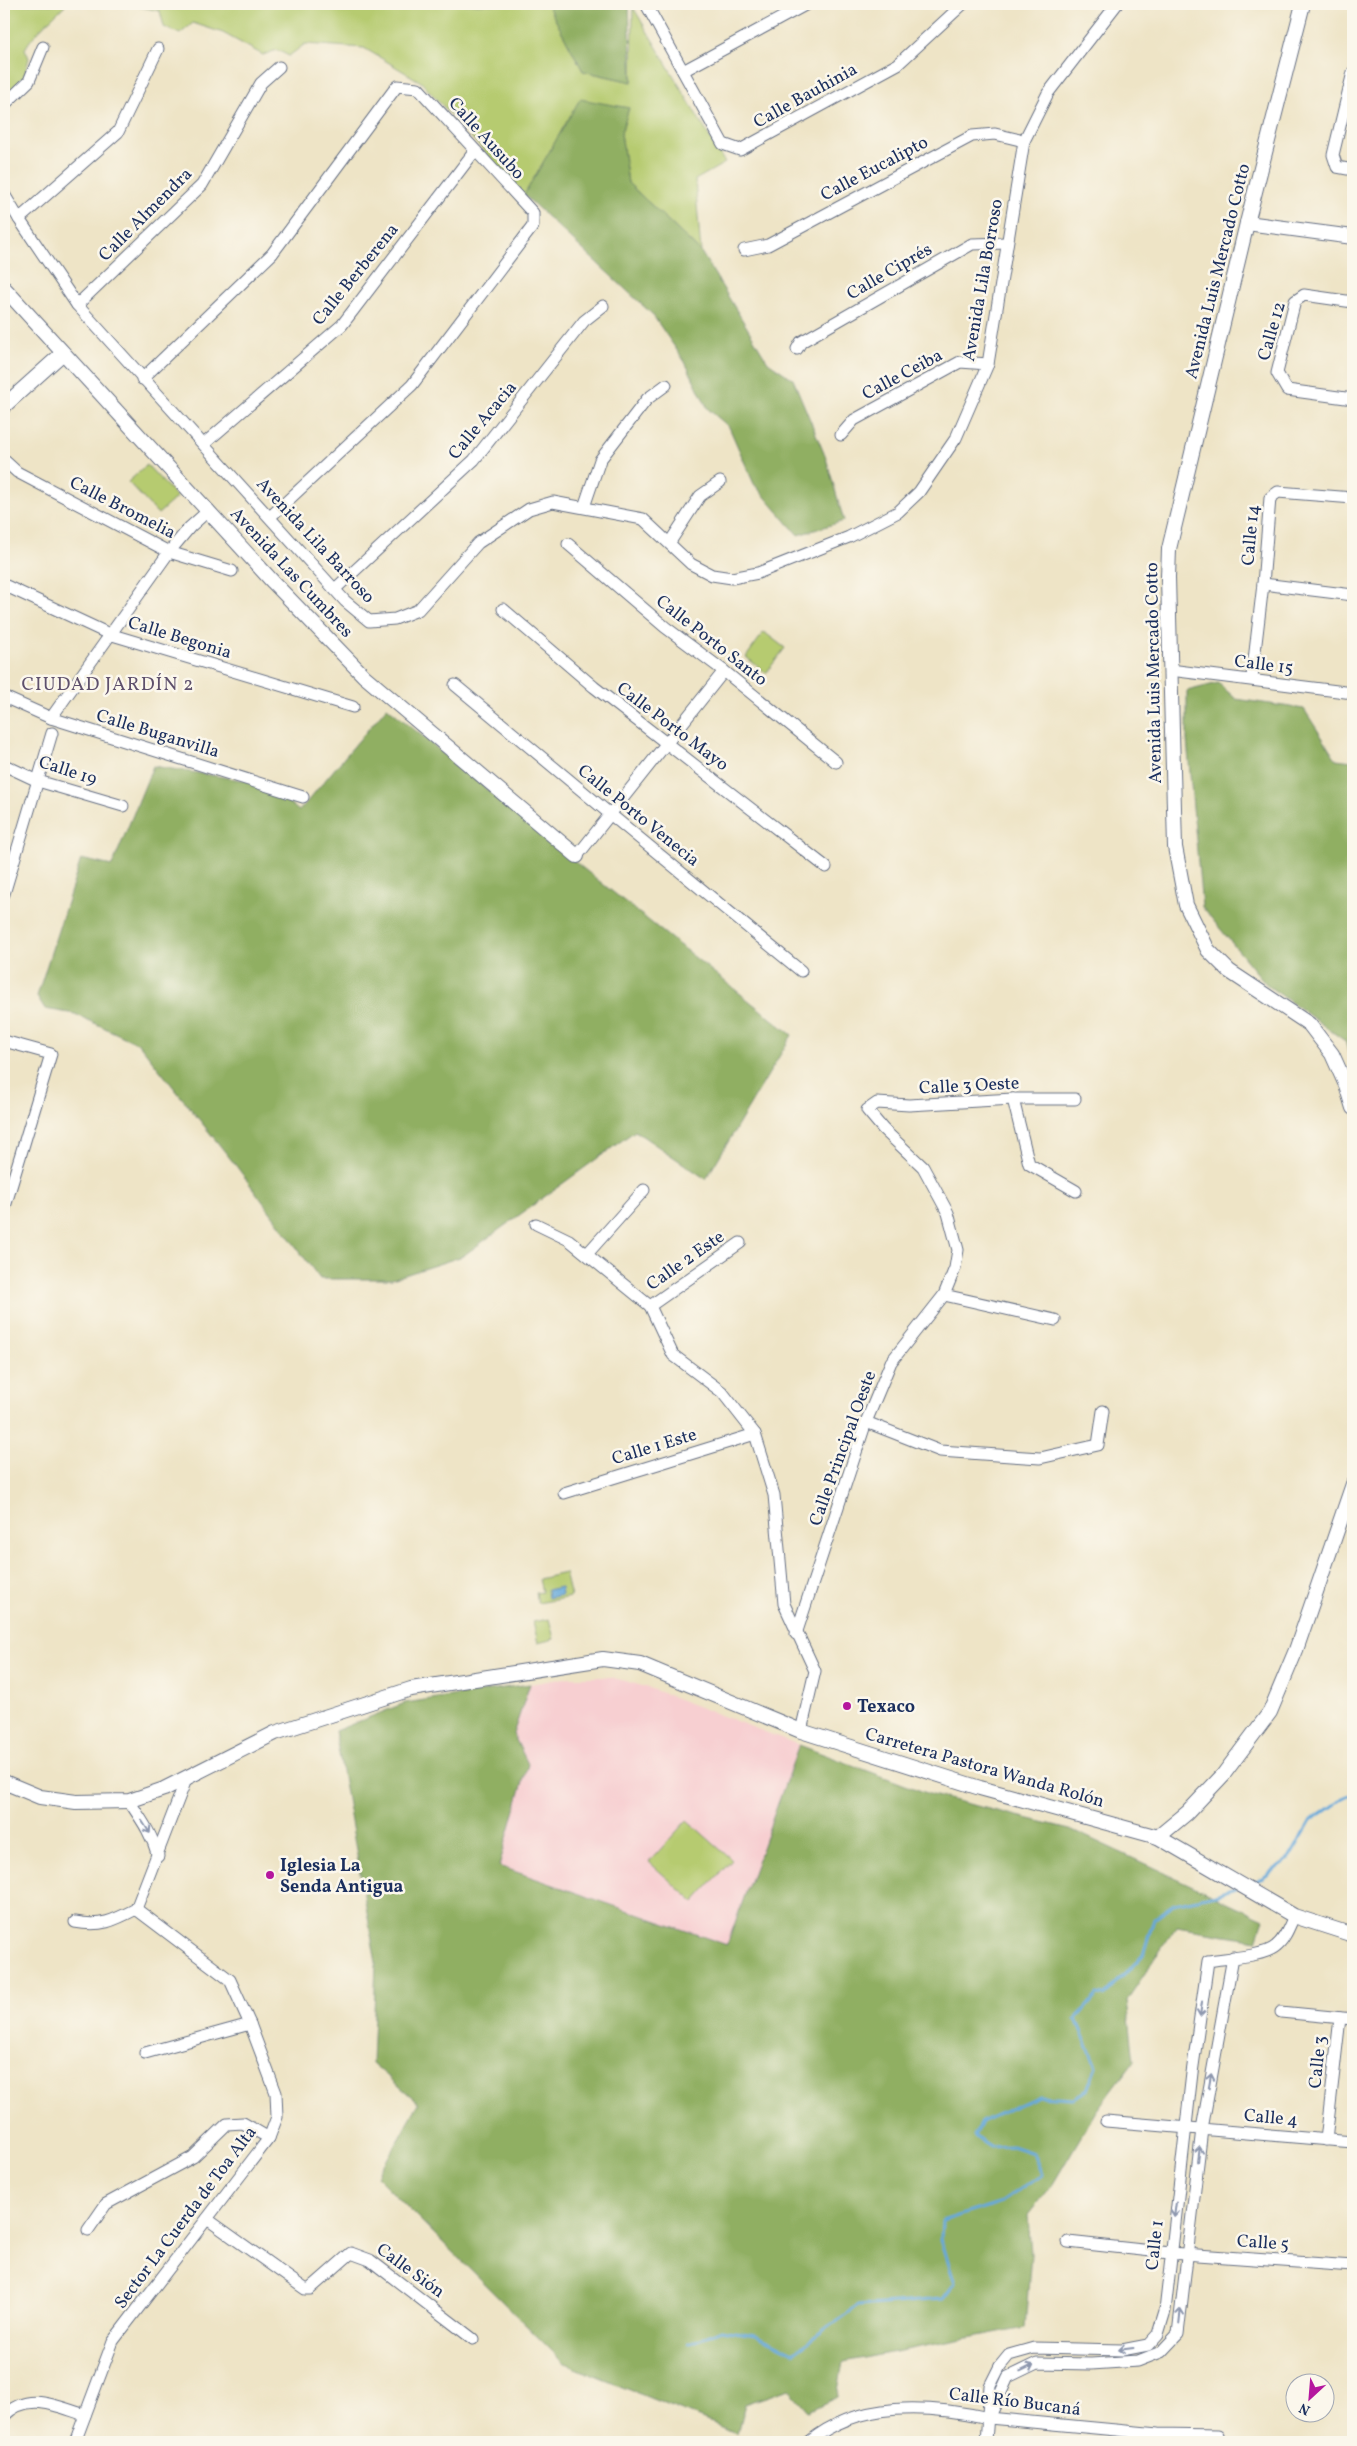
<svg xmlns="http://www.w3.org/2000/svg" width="1357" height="2446" font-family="Vollkorn,serif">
	<rect width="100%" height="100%" fill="#fbf7ec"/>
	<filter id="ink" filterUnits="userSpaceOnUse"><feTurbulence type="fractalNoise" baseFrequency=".02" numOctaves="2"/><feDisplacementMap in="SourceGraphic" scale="10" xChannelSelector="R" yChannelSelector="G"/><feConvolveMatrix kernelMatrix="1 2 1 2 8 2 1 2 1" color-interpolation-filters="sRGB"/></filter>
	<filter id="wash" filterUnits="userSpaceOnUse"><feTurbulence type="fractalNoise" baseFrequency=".0096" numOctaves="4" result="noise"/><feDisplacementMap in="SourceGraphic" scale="20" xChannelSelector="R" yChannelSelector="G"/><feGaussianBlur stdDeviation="1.12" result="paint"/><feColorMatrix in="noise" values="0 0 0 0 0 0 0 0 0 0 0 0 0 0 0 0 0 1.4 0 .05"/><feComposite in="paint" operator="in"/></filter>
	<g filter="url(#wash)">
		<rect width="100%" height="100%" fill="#eee4c6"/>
		<polygon fill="#f7cfd1" points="570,1677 611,1677 649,1688 799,1745 727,1946 498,1866 528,1764 513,1734 530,1684"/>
		<g fill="#b6cb6f" stroke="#687d66">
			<path d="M4,4H66C53,18 33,33 25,49L29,58L24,78L4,97Z"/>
			<polygon points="127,4 302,4 307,6 308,4 547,4 583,71 632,82 633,7 725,163 695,180 701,252 628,183 621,133 629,108 580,100 524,195 421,82 364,48 305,44 289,56 277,50 263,55 223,33 193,23 180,34 164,27 160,11"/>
			<polygon points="147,465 177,497 158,514 128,482"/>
			<polygon points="764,632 785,648 766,673 746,657"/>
			<polygon points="565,1573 571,1597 538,1603 536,1593 542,1592 539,1579"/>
			<polygon points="549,1619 554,1639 538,1643 533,1622"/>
			<polygon points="687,1820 732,1860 694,1902 649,1862"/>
		</g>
		<g fill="#90af62" stroke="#566f60">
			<polygon points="547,4 629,4 632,82 583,71"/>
			<polygon points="580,99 629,108 621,133 628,183 701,252 768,362 793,379 826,458 844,521 798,535 754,484 729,427 708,409 685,362 652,314 524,195"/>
			<polygon points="1218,683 1236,699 1304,709 1336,759 1353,761 1353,1068 1345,1041 1267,985 1202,907 1187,740 1187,691"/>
			<polygon points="387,707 574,861 792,1035 706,1179 635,1131 463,1256 392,1279 320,1279 237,1167 139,1044 75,1014 45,1009 37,996 81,859 112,866 153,766 267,784 299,811"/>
			<polygon points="530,1684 513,1734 528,1764 499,1866 727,1945 799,1745 932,1795 1070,1829 1264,1919 1257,1940 1176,1927 1127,2000 1134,2061 1096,2111 1053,2184 1028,2215 1031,2254 1025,2327 843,2362 837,2397 808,2411 789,2389 745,2404 737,2433 565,2364 377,2177 419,2103 372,2063 376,1963 335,1731 405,1703"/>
		</g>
		<polygon fill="#66a9da" stroke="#406c9c" points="561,1587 562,1595 548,1598 547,1590"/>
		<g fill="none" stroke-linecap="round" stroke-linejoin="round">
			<g stroke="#66a9da" stroke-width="3">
				<polyline points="1246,1884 1263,1878 1289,1859 1311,1821 1345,1797 1353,1794"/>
				<polyline points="689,2344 721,2330 756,2335 793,2353 858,2306 943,2299 955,2283 941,2239 942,2221 1002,2202 1042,2174 1033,2153 1012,2146 991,2147 974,2136 981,2122 1039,2096 1073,2098 1087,2090 1096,2066 1076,2019 1097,1995 1104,1996 1143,1955 1154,1918 1174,1904 1215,1895 1236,1888"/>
			</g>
		</g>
	</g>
	<g filter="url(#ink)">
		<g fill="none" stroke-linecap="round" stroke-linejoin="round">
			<g stroke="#656e82" stroke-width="13">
				<g id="minor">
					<polyline points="646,4 723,144 740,150 898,64 963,4"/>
					<polyline points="683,71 807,4"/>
					<polyline points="1353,72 1333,155 1337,167 1353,170"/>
					<polyline points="4,105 29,81 43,47"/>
					<polyline points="4,194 19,219 77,305 345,601 369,621 395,619 418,610 478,543 529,509 553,502 643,519 691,564 712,575 732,578 758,573 849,537 898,512 919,492 956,438 988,364 1024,141 1048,93 1117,4"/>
					<polyline points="19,219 118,132 158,49"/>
					<polyline points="744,250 768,245 972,136 995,134 1024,141"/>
					<polyline points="1353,302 1304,295 1295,301 1277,373 1287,390 1353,399"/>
					<polyline points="77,305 202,185 261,83 279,67"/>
					<polyline points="797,349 801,342 972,244 1007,243"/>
					<polyline points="142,379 272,254 397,86 418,88 533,213 533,226 412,385 270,517"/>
					<polyline points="841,435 854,420 960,362 988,364"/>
					<polyline points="204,444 342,325 474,152"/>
					<polyline points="4,460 17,472 169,552 232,571"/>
					<polyline points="584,507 600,460 647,399 666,385"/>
					<polyline points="670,542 700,496 720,482"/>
					<polyline points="568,544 665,627 724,671 836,762"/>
					<polyline points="1263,584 1353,595"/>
					<polyline points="4,585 109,634 353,707"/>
					<polyline points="335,589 474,460 584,321 603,306"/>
					<polyline points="503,609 594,687 826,867"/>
					<polyline points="1170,670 1353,693"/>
					<polyline points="1254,680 1252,677 1263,584 1270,498 1278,492 1353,498"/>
					<polyline points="455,685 610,814 801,971"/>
					<polyline points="4,697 51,718 303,797"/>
					<polyline points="51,718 169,552 190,527 209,510"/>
					<polyline points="4,765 38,781 123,806"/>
					<polyline points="577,856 724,671"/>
					<polyline points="4,894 52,733"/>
					<polyline points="4,1041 51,1054 4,1210"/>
					<polyline points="1013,1099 1029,1164 1076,1191"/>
					<polyline points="536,1224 569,1240 650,1306 673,1355 722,1392 755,1434 774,1495 784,1604 815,1671 801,1731"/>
					<polyline points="587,1254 644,1190"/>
					<polyline points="944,1295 1055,1320"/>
					<polyline points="650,1306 740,1243"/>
					<polyline points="866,1422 940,1451 1040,1458 1098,1445 1103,1411"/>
					<polyline points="564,1493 755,1434"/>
					<polyline points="796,1634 866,1422 891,1362 944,1295 955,1268 958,1250 948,1213 923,1167 883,1129 867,1110 877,1103 909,1105 1013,1099 1075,1099"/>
					<path d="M129,1801C141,1819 152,1834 158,1856"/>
					<path d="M75,1922C101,1927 113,1921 136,1909L187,1777"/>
					<polyline points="1281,2012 1353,2019"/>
					<polyline points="145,2053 250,2024"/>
					<polyline points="1106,2121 1353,2142"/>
					<polyline points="1326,2140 1340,2018"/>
					<polyline points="207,2219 305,2289 310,2289 351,2253 370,2260 473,2339"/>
					<polyline points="88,2230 106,2204 193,2157 227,2124 243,2123 269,2138"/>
					<polyline points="1068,2242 1170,2253 1353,2266"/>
					<polyline points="992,2412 1008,2377 1037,2363 1091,2364 1138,2361 1161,2352 1178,2334 1202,2129 1233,1957"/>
					<path d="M4,2416C28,2391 56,2406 85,2415"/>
					<polyline points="75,2442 113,2341 269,2138 277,2117 276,2093 250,2024 230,1980 136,1909"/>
					<path d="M809,2442C859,2400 929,2405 989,2418L1158,2434L1218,2435V2442"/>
					<path d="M986,2442L990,2386L1000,2366L1009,2355L1034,2348L1122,2350L1148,2345L1158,2334L1165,2311L1192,2073L1208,1961C1225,1958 1264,1957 1276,1946C1285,1939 1289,1927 1294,1916"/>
				</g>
			</g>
			<g stroke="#656e82" stroke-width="16">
				<g id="tertiary">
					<polyline points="1303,4 1247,223 1169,549 1168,577 1175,847 1186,905 1208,950 1229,971 1309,1024 1332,1054 1346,1085 1353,1108"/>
					<polyline points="1247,223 1353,237"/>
					<polyline points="4,288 273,582 364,676 577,856"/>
					<polyline points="4,406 63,353"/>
					<polyline points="4,1782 40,1797 76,1802 129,1801 164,1789 275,1733 411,1689 603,1659 640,1664 801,1731 980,1788 1158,1837 1294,1916 1353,1935"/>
					<polyline points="1158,1837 1187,1813 1223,1775 1270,1712 1296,1650 1353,1484"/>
				</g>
			</g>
			<use href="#minor" stroke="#fff" stroke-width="11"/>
			<use href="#tertiary" stroke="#fff" stroke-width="14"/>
		</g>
		<defs><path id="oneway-shaft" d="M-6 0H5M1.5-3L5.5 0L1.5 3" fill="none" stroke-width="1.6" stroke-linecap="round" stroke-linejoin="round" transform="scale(1.25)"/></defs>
		<g stroke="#8d97ae">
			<use href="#oneway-shaft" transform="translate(146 1827) rotate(57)"/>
			<use href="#oneway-shaft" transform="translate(1201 2009) rotate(98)"/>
			<use href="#oneway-shaft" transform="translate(1210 2081) rotate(-80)"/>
			<use href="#oneway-shaft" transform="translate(1199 2154) rotate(-83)"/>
			<use href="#oneway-shaft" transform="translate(1175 2210) rotate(97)"/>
			<use href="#oneway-shaft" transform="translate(1180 2316) rotate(-84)"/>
			<use href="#oneway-shaft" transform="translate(1126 2349) rotate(173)"/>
			<use href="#oneway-shaft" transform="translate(1027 2368) rotate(-26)"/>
		</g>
	</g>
	<g fill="#b5179e" stroke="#fbf7ec" stroke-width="2">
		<circle cx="847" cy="1706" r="5"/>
		<circle cx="270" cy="1875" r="5"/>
	</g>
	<g text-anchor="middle" stroke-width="5" stroke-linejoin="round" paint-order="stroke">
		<g font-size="18" fill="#1b2f5e" stroke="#fbf7ec">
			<text transform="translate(805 95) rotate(-29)" y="6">Calle Bauhinia</text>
			<text transform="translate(487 138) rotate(48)" y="6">Calle Ausubo</text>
			<text transform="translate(874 168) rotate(-28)" y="6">Calle Eucalipto</text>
			<text transform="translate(145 214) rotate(-45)" y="6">Calle Almendra</text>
			<text transform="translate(889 271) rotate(-30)" y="6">Calle Ciprés</text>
			<text transform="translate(1217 271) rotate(-76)" y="6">Avenida Luis Mercado Cotto</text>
			<text transform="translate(355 274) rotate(-51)" y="6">Calle Berberena</text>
			<text transform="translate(982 280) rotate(-80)" y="6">Avenida Lila Borroso</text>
			<text transform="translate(1271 331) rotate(-74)" y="6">Calle 12</text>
			<text transform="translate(902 374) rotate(-28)" y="6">Calle Ceiba</text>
			<text transform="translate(482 420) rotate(-50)" y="6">Calle Acacia</text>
			<text transform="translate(123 507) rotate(27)" y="6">Calle Bromelia</text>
			<text transform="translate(1250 535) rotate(-85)" y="6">Calle 14</text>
			<text transform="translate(316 540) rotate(47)" y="6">Avenida Lila Barroso</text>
			<text transform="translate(292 572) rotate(47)" y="6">Avenida Las Cumbres</text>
			<text transform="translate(180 637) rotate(17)" y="6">Calle Begonia</text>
			<text transform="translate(712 640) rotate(38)" y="6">Calle Porto Santo</text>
			<text transform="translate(1264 664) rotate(7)" y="6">Calle 15</text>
			<text transform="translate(1153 673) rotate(-91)" y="6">Avenida Luis Mercado Cotto</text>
			<text transform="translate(673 726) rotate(37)" y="6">Calle Porto Mayo</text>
			<text transform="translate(158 733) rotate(17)" y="6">Calle Buganvilla</text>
			<text transform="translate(68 770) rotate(18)" y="6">Calle 19</text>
			<text transform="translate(639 815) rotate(39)" y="6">Calle Porto Venecia</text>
			<text transform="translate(969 1085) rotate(-3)" y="6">Calle 3 Oeste</text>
			<text transform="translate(685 1260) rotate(-35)" y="6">Calle 2 Este</text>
			<text transform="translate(654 1446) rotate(-17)" y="6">Calle 1 Este</text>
			<text transform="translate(842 1448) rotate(-70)" y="6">Calle Principal Oeste</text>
			<text transform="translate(985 1767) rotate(16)" y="6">Carretera Pastora Wanda Rolón</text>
			<text transform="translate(1317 2062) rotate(-84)" y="6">Calle 3</text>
			<text transform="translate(1271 2117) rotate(5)" y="6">Calle 4</text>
			<text transform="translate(185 2217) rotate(-53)" y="6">Sector La Cuerda de Toa Alta</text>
			<text transform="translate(1263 2242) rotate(4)" y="6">Calle 5</text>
			<text transform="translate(1154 2245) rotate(-84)" y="6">Calle 1</text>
			<text transform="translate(411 2270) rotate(36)" y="6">Calle Sión</text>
			<text transform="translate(1015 2401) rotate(7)" y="6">Calle Río Bucaná</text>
		</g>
		<g font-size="18" font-weight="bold" fill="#1b2f5e" stroke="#fbf7ec" text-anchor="start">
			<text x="857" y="1712">Texaco</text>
			<text x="280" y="1871">Iglesia La<tspan x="280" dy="21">Senda Antigua</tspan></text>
		</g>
		<g font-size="19" letter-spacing="1" fill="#5e506c" stroke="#fbf7ec">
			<text x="108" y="690">CIUDAD JARDÍN 2</text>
		</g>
	</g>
	<rect width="1357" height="2446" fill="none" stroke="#fbf7ec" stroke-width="20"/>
	<g transform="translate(1310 2398) rotate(206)"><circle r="24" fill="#fbf7ec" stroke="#a1a7b3"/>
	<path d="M0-4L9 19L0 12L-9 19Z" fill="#b5179e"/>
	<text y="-8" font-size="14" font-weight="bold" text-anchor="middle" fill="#1b2f5e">N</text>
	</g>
</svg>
